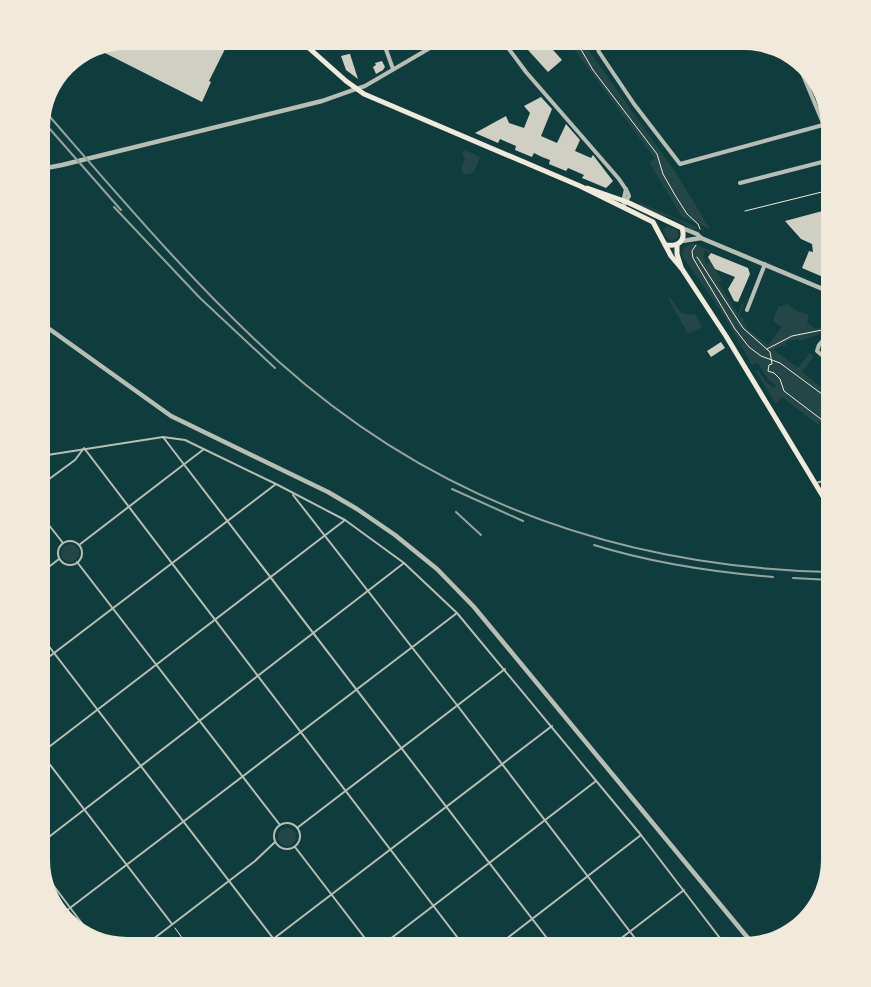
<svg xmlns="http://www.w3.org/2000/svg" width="871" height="987" font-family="Ubuntu,sans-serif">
	<rect width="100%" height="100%" fill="#0f3d3e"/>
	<g fill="#244646">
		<polygon points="568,41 582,41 676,173 710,229 682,217 649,162 655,159"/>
		<path d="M464,150L480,157C476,166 475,177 463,174L461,169L465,159L462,155Z"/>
		<polygon points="640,203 697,227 698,229 691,229 681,222 671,217 662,216 639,205"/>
		<polygon points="667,226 676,229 678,232 678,237 672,241 668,239 663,230"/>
		<polygon points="692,243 711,251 710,253 705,251 703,257 707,264 710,262 722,280 718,282 738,314 742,304 744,305 739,316 745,319 743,323 746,325 746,328 768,345 782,327 773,321 778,307 787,304 797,311 809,315 807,323 816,329 825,326 820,334 799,341 798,339 786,342 786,345 773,349 798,368 810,353 814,356 802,372 830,394 830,434 823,429 825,425 820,422 818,425 782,397 776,404 756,371 758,370 766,382 774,388 776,386 768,379 758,363 752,365 723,314 683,257 682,254 684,248"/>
		<polygon points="669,297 681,313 690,315 695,314 702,327 688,334 668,298"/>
		<circle cx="70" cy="553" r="9"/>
		<circle cx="287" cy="837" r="9"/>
	</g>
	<g fill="#cfcfc3">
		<polygon points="127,41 214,41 226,47 209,81 211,82 202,102 101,51"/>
		<polygon points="537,42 546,42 562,60 548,72 528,50"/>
		<polygon points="349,54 350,54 358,79 346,70 341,56"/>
		<polygon points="382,61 385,67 383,70 376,74 373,67 376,65 375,63"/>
		<polygon points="541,97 552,109 541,136 557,143 566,124 580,140 575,151 591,158 593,155 613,181 606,188 582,178 584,175 575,171 568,168 566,171 549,164 550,160 542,157 534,153 532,157 515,150 516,146 500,139 498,143 475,133 506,116 509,123 524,128 530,113 524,106"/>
		<polygon points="830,209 830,280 802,268 809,251 813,252 812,244 801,239 785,221"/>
		<polygon points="711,253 748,268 750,274 738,302 734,301 728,289 735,277 715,269 708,257"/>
		<polygon points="830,340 830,356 822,350"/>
		<polygon points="721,342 725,348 711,357 707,351"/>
	</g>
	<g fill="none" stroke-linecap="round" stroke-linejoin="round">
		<g stroke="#f1e9da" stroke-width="1">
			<polyline points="576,41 593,70 657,154 663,174 675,195 687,214 698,224 700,229"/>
			<polyline points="745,211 830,190"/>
			<polyline points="696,245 692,251 693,258 735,329 749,347 761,356 780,363 830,400"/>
			<polyline points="697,257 743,328 770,352 772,364 769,365 768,371 774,373 780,379 784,391 830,426"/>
			<polyline points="767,349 792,336 822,330"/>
			<polyline points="175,928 188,946"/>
		</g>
		<g stroke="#b8beb3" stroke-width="2">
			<polyline points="163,437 553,946"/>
			<polyline points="41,456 163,437 185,440 276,484 345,520 404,563 457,613 641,835 726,946"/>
			<polyline points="816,483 830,479"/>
			<polyline points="41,485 75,460 84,448 464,946"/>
			<polyline points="821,491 830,489"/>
			<polyline points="293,495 457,705 641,946"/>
			<polyline points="41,515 63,543"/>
			<circle cx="70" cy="553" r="12"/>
			<polyline points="79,545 204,449"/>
			<polyline points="77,562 280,825"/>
			<polyline points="41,573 59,559"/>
			<polyline points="41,636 279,946"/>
			<polyline points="41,663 276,484"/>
			<polyline points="41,753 345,520"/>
			<polyline points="41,753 172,924"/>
			<circle cx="287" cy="836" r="13"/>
			<polyline points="297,828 505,669"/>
			<polyline points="41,843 404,563"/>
			<polyline points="295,847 371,946"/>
			<polyline points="47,877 93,938"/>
			<polyline points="62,914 457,613"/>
			<polyline points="144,946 255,861 275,842"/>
			<polyline points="264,946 552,726"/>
			<polyline points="381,946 596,781"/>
			<polyline points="497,946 641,835"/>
			<polyline points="611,946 684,890"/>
		</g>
		<g stroke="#b8beb3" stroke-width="4">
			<polyline points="383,41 393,69"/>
			<polyline points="503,41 526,72 619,179 627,191 629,196 623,207"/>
			<polyline points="620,41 598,49 599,52 634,104 680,164 823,125"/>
			<polyline points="798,63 830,140"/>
			<polyline points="356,89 365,86 442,41"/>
			<polyline points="740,183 830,160"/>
			<polyline points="623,202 626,189"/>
			<polyline points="747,310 765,264"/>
			<polyline points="830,332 819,345 817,351 830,362"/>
		</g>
		<g stroke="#b8beb3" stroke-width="4.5">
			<polyline points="41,159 46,168"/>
			<polyline points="41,169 62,165 322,101 356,89"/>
			<polyline points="682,228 697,234 701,238 830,292"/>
			<polyline points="682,241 701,238"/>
			<polyline points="41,323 171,416 328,492 357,509 395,535 437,569 474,607 752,943"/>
		</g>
		<g stroke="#f1e9da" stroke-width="5">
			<polyline points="301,41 346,81 364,94 580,186 653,222 671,256 682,269 726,336 830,508"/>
			<path d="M587,188L627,202L682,228C686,240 679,247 666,245"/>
			<polyline points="677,245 677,254 681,267"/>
		</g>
		<polyline stroke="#97a49c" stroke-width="1" points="810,73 820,97"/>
		<g stroke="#97a49c" stroke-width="2">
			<path d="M44,110C119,196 193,284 278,361C435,502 621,567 830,572"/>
			<polyline points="42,120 121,210"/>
			<polyline points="114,207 200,298 275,368"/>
			<polyline points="452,489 523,521"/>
			<polyline points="456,512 481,535"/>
			<path d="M594,545C652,563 712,572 773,577"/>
			<polyline points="793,578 830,580"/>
		</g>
	</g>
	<path d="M0 0H871V987H0ZM127 50H744A77 77 0 0 1 821 127V860A77 77 0 0 1 744 937H127A77 77 0 0 1 50 860V127A77 77 0 0 1 127 50Z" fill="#f1e9da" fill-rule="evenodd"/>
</svg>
